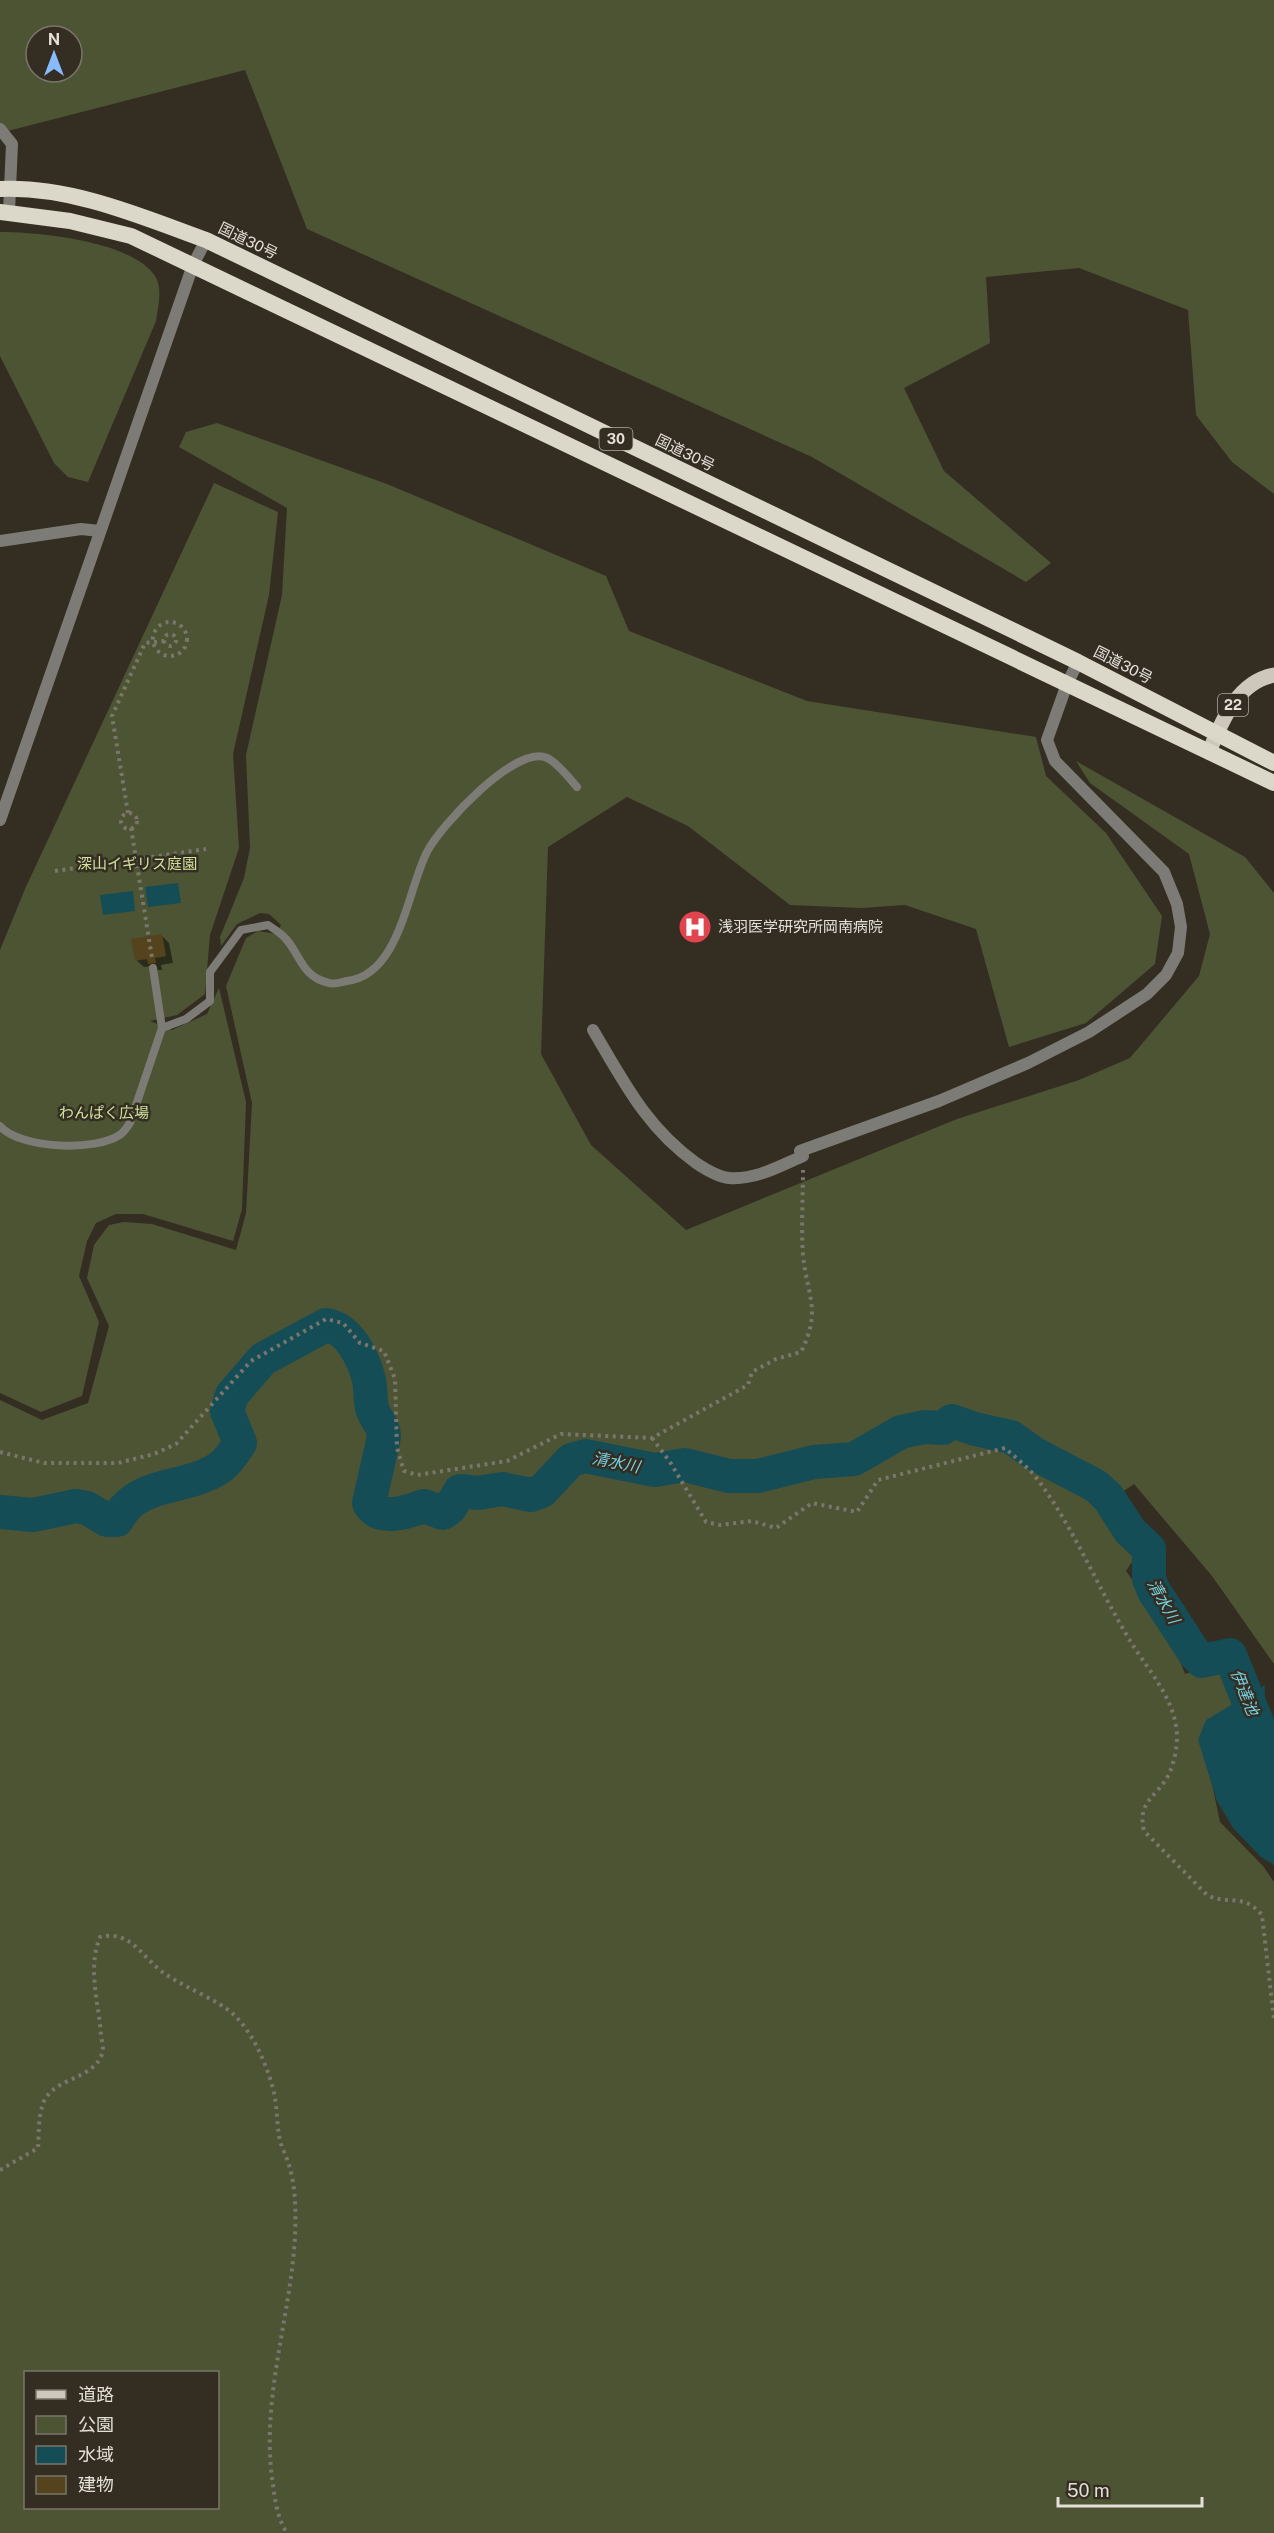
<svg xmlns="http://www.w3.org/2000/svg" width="1274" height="2533" font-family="'Public Sans','Noto Sans JP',sans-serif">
	<rect width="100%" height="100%" fill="#342e22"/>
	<g fill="#4d5433" fill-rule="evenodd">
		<path d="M0,0H1274V494L1232,462L1196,415L1188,310L1079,268L986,277L990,343L904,388L944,471L1051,563L1026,582L812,457L307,229L245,70L0,133ZM36,36H72V72H36Z"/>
		<path d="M0,232C39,232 132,241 155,276C163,288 158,307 156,321L88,482L68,477L54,463L0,356Z"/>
		<path d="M217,423L387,484L606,576L629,631L807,701L1036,737L1046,776L1106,833L1162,916L1155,964L1086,1023L1009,1047L976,929L905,905L861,908L790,905L688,826L627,797L548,847L541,1054L591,1145L686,1230L957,1119L1079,1080L1130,1058L1199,976L1210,934L1189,854L1090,783L1076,761L1245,857L1274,893V1664L1212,1576L1134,1484L1109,1501L1118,1526L1139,1551L1126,1571L1168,1630L1185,1674L1220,1663L1236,1719L1208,1765L1220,1822L1263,1866L1274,1882V2533H0V1400L42,1420L88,1403L109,1326L87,1278L94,1245L109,1225L124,1222L152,1224L236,1250L246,1213L252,1103L226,986L246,938L258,931L276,934L281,925L269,914L260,913L237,924L221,946L220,937L244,878L250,848L246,755L282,595L287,508L179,447L186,432ZM26,2372H218V2508H26Z"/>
		<polygon points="214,483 278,512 269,595 233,754 239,848 210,935 205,994 177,1015 150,1021 172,1030 207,1014 219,988 246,1102 242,1209 233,1241 143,1214 116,1214 96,1223 87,1241 79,1276 99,1322 82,1396 41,1412 0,1393 0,950 25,889"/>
	</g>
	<g fill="#154d57">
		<polygon points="178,883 181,903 148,907 145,887"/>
		<polygon points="133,891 135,911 103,915 100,895"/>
		<polygon points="1265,1685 1264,1720 1274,1742 1274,1865 1261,1857 1233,1828 1217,1801 1198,1740 1206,1720"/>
	</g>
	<polygon fill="#0007" points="162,936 169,943 173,963 161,965 162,970 157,970 152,966 144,967 136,960"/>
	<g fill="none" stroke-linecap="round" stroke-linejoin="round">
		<path stroke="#154d57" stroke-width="34" d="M0,1512L33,1515L76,1506L87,1508L107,1520H117C137,1480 185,1491 219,1468C227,1463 235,1451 240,1443L227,1411L232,1395L263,1359L326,1325C349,1328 364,1359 369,1380C371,1389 370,1399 372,1408C375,1420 384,1424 384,1437L369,1503C378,1522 408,1512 424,1506L443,1513L450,1508L460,1491L478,1493L502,1489L531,1495L542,1491L571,1460L585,1456L655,1470L685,1465L729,1476H758L814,1462L854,1459L901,1432L924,1427L943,1428L952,1421L975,1429L1011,1437L1035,1454L1096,1486L1108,1497L1130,1531L1149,1549V1579L1154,1591L1195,1654L1202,1661L1230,1655L1274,1765"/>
	</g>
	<polygon fill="#54431d" points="162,934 166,956 155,958 156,963 148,964 147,959 135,961 131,939"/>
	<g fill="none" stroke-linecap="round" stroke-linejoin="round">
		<g stroke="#7b766c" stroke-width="4" stroke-dasharray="3 4.5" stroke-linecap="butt">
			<circle cx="170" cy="639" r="17"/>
			<circle cx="170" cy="640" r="6"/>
			<polyline points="128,813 112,716 145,643 164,641"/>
			<circle cx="129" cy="821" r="8"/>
			<polyline points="131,828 152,958"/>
			<polyline points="55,871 206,849"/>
			<path d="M652,1438L670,1462L706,1522L720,1525L752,1521L776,1528L812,1503L857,1512L878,1480L1005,1448C1016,1458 1029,1468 1038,1480C1075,1530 1097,1586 1129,1639C1147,1669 1176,1699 1177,1736C1177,1749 1174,1764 1168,1776C1156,1798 1137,1801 1144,1831L1207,1895C1228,1906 1243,1892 1262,1915L1274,2020"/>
			<path d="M0,1452L44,1463H118L154,1454L176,1444L251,1361L326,1319L343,1323L360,1343L384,1351L395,1379L397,1448L404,1471L417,1475L507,1461L561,1434L652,1438L748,1385L752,1372L776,1359L801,1352C822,1310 807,1296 803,1255C801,1228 803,1198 803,1170"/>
			<path d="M0,2170L38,2148C39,2135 38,2120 42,2107C49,2077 93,2081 102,2054C104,2050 102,2041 101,2036C99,2002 87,1970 100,1937C134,1929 144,1963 170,1977C187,1988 219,2001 233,2014C254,2033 270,2071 275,2098C277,2110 277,2123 279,2135C280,2145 286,2155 289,2165C296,2188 296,2214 295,2237C290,2321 260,2401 273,2485C275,2501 278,2520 287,2533"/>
		</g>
		<g stroke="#7d7b75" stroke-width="8">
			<polyline points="153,968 162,1028"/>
			<path d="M0,1126C20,1149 97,1152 121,1134C124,1132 127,1127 130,1123L162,1028L186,1019L210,1001V972L241,930L268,925C274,929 281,933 286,939C301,956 302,977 329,983C334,985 342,982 347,981C400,975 407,891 427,852C440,826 516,744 547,758C558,763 569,778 577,787"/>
		</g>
		<g stroke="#7d7b75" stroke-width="12">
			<polyline points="0,129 12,144 9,212"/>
			<path d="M593,1030C624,1082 646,1127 696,1163C705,1169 718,1177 729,1178C756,1180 780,1166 803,1156L800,1151L939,1101L1028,1063L1089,1032L1147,994L1166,975L1178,953L1181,927L1177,904L1164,872L1055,761L1047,740L1067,684L1078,662"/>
		</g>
		<g stroke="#7d7b75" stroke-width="12">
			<polyline points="0,541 81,529 100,531"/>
			<polyline points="0,820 193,265 206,240"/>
		</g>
		<path stroke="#cdc8bb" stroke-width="15" d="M1209,752C1222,721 1237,682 1274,675"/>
		<g stroke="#dcd8c9" stroke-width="16">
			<path d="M0,189C71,186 140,216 206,240L1078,662L1274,763"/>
			<polyline points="0,212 70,221 131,236 1274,783"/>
		</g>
	</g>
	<defs>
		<g id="hospital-disc" transform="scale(1.725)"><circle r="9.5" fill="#e0444e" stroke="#342e22"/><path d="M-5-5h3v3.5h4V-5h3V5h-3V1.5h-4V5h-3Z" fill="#fff"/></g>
	</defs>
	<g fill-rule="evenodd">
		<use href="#hospital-disc" x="695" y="927"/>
	</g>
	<g text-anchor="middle" stroke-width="5" stroke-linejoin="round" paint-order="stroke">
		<g fill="#342e22" stroke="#afaba2" stroke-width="1.5">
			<rect x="599.5" y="428" width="33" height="22" rx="4.5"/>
			<rect x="1218" y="694" width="30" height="22" rx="4.5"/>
		</g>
		<g font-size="14" font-weight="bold" fill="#e4e0d9">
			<text x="616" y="444">30</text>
			<text x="1233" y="710">22</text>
		</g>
		<g font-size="15" fill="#e4e0d9" stroke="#342e22">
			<text transform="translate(248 241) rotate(26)" y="5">国道30号</text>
			<text transform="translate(685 453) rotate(26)" y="5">国道30号</text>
			<text transform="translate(1123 665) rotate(27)" y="5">国道30号</text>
		</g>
		<g font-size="15" fill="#d2e19e" stroke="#342e22">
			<text x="137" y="869">深山イギリス庭園</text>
			<text x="104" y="1118">わんぱく広場</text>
		</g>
		<g font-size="15" fill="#e4e0d9" stroke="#342e22" text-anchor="start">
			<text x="718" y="932">浅羽医学研究所岡南病院</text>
		</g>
		<g font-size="16" font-style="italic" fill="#78d0e2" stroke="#342e22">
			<text transform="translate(616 1462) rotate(11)" y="6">清水川</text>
			<text transform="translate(1164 1601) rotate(61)" y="6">清水川</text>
			<text transform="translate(1245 1692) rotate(68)" y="6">伊達池</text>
		</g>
	</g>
	<rect x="24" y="2371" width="195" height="138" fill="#342e22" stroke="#7a756b" stroke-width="1.5"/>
	<rect x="36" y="2390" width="30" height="9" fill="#cdc8bb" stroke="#7a756b" stroke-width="1.5"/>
	<text x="78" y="2401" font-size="18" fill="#e4e0d9">道路</text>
	<rect x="36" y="2416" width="30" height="18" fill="#4d5433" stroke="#7a756b" stroke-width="1.5"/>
	<text x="78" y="2431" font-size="18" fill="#e4e0d9">公園</text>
	<rect x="36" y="2446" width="30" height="18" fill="#154d57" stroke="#7a756b" stroke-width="1.5"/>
	<text x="78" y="2461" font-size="18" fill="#e4e0d9">水域</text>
	<rect x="36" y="2476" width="30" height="18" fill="#54431d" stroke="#7a756b" stroke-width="1.5"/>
	<text x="78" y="2491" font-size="18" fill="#e4e0d9">建物</text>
	<g transform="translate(54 54)"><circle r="28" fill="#342e22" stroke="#7a756b" stroke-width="1.5"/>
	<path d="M0-4.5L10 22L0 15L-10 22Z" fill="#88bbfc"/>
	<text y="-9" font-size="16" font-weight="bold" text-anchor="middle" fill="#e4e0d9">N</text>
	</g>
	<path d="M1058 2497v9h144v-9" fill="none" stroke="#e4e0d9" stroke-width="3"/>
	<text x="1067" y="2497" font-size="18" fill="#e4e0d9" stroke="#342e22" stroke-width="4.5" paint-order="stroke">50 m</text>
</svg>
